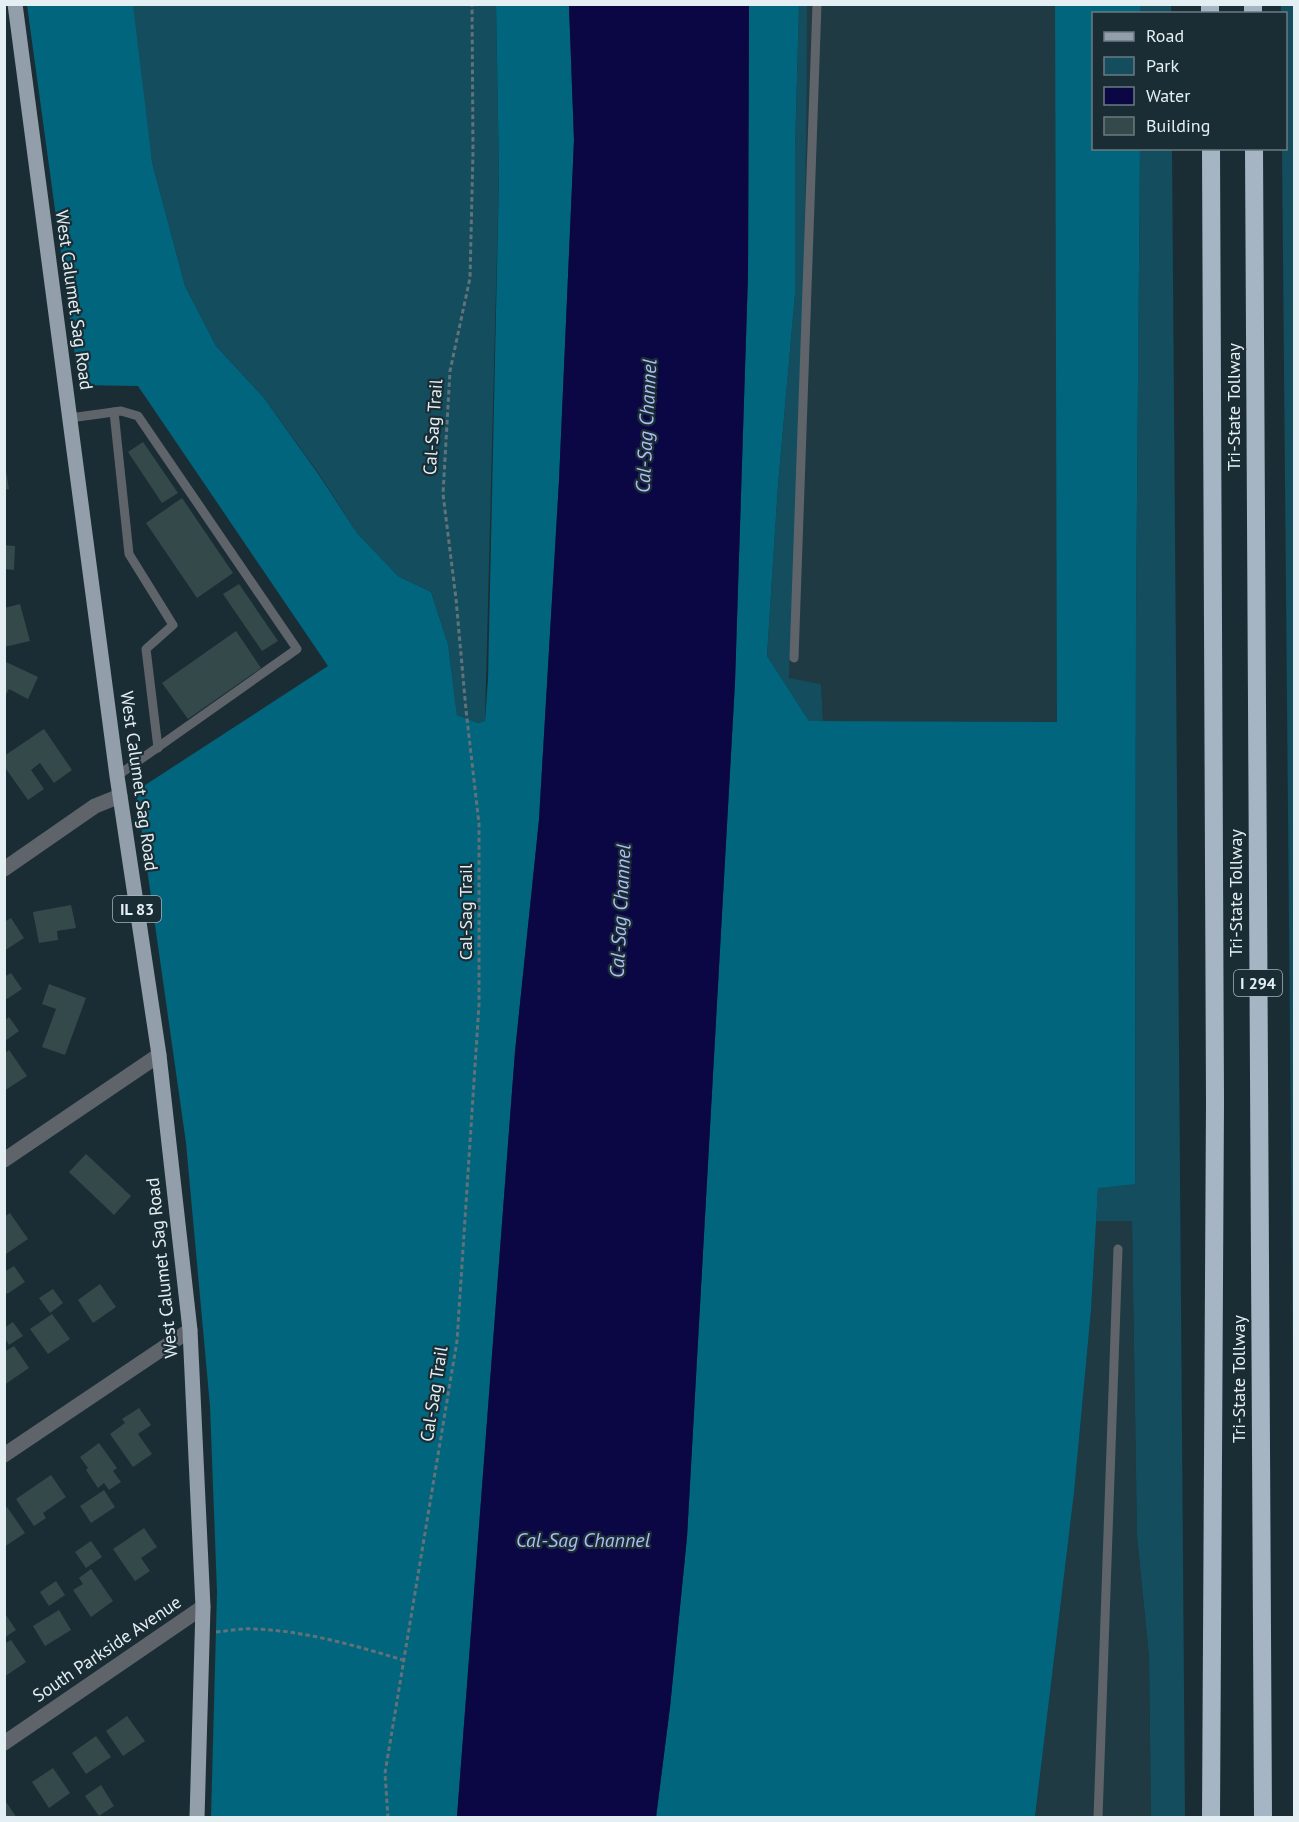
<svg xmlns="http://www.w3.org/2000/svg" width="1299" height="1822" font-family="'PT Sans',sans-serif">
	<rect width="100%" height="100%" fill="#1b2d34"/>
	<g fill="#1f3a43">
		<polygon points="807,5 1055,5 1058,722 823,721 821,684 789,679 800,439"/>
		<polygon points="1132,1220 1137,1536 1149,1656 1151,1817 1035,1818 1074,1493 1091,1310 1096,1221"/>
	</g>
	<g fill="#134d5e">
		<polygon points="128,5 496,5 499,174 485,721 478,723 457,715 448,644 431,592 398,576 357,533 319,474 264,398 216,346 185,286 152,162"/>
		<path d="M799,5H807C807,229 799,454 789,678L821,684L823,721H809L767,656L778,485L795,294V150Z"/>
		<rect x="1140" y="5" width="31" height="8"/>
		<polygon points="1281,5 1294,5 1294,1479 1282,149 1286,148 1286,14 1281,13"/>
		<polygon points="1140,149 1172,149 1185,1817 1151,1817 1149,1656 1137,1536 1132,1221 1096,1221 1098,1187 1135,1183 1136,616"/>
	</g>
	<g fill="#01657e">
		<polygon points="27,5 133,5 152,162 185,286 216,346 264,398 319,475 357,533 398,576 431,592 448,644 457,715 478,723 485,721 488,679 499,174 496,5 569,5 574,140 559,481 539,820 515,1052 457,1817 211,1817 217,1592 210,1406 186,1143 136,791 328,666 138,386 79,385"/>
		<polygon points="749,5 799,5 795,150 795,294 778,485 767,656 809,721 1057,722 1055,5 1140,5 1140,13 1094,14 1094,148 1140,149 1136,616 1135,1184 1098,1188 1091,1310 1074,1493 1035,1817 656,1818 670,1707 687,1537 735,682 748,275"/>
	</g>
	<polygon fill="#0b0644" points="569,5 749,5 748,274 735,682 687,1537 670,1707 656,1817 457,1817 515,1052 539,820 559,481 574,140"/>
	<g fill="#344949">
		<polygon points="143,442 178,493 162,503 128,452"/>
		<polygon points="5,465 9,489 5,490"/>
		<polygon points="182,498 233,573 197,598 146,523"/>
		<polygon points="4,545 15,546 14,570 4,569"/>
		<polygon points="239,584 278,641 262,651 223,594"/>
		<polygon points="20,604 30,641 4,647 4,608"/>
		<polygon points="236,631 261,668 188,719 162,683"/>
		<polygon points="4,661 38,677 28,699 9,689 4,698"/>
		<polygon points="44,729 72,770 54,783 40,763 31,770 44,789 28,800 4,766 4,756"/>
		<polygon points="71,905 76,928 57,931 58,940 39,943 33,912"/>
		<polygon points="11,918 24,938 4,951 4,922"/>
		<polygon points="11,973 22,989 7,999 4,996 4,977"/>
		<polygon points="49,984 86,998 65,1055 42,1047 56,1009 42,1004"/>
		<polygon points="9,1017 19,1031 5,1041 5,1020"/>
		<polygon points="9,1050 27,1076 4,1091 4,1054"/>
		<polygon points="86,1154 131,1196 114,1215 69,1172"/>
		<polygon points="10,1213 28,1239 6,1254 4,1217"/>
		<polygon points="14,1266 25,1282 7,1294 4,1290 4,1272"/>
		<polygon points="100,1284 116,1307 93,1323 78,1300"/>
		<polygon points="53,1289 63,1303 50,1313 39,1298"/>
		<polygon points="52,1314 70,1339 48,1354 30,1329"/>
		<polygon points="13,1322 23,1336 9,1345 4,1337 4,1328"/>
		<polygon points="14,1346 29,1368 4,1385 4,1352"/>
		<polygon points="139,1408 151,1425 138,1434 152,1454 133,1467 110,1434 125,1423 122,1419"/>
		<polygon points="99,1443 117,1468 113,1471 121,1482 109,1490 104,1483 98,1488 86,1470 88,1468 80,1457"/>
		<polygon points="51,1475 66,1497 43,1513 46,1518 34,1526 16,1499"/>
		<polygon points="104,1490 115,1507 91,1523 80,1506"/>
		<polygon points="7,1507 25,1533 4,1547 4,1509"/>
		<polygon points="144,1528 157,1547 141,1558 150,1571 135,1581 113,1549"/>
		<polygon points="91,1541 102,1557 86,1568 75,1552"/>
		<polygon points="91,1569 113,1601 91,1617 73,1590 83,1584 79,1578"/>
		<polygon points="56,1581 65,1595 49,1606 40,1592"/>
		<polygon points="59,1610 71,1630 45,1646 33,1626"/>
		<polygon points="6,1615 16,1630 4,1638 4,1616"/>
		<polygon points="11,1640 26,1662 4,1677 4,1644"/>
		<polygon points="127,1716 145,1741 123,1756 106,1731"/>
		<polygon points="96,1736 111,1757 86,1774 72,1753"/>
		<polygon points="53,1768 70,1793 49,1808 32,1782"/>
		<polygon points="101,1785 114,1806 99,1816 85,1796"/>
		<polygon points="4,1799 17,1818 4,1818"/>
	</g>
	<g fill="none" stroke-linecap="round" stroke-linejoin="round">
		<g stroke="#637278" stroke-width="3" stroke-dasharray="4.5 3" stroke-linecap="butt">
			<path d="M216,1632C228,1631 241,1628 253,1629C302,1630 357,1646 403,1660"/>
			<polyline points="388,1818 385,1773 457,1341 479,1005 479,824 466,710 456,599 443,494 450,371 470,278 473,152 472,4"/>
		</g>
		<g stroke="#5f646a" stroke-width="9">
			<polyline points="114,412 129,554 173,625 146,649 158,748"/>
			<polyline points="70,418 121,411 138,416 297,649 117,776"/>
			<polyline points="794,658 817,4"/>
			<polyline points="1098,1818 1118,1249"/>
		</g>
		<g stroke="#5f646a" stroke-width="15">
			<polyline points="4,869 95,806 120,796"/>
			<polyline points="4,1160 159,1055"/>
			<polyline points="4,1455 190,1330"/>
			<polyline points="4,1743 203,1607"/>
		</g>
		<polyline stroke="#929eaa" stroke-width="15" points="15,4 117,776 159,1055 190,1330 203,1607 197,1818"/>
		<g stroke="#a6b5c3" stroke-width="18">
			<polyline points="1210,4 1210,14"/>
			<polyline points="1253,4 1253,14"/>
			<polyline points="1211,148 1215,1102 1211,1818"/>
			<polyline points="1254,148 1263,1818"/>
		</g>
	</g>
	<g text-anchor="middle" stroke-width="4.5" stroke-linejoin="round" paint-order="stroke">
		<g fill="#1b2d34" stroke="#a8b5ba" stroke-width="1.5">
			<rect x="113" y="896" width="48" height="26" rx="4.5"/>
			<rect x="1234" y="970" width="48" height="26" rx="4.5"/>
		</g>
		<g font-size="16" font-weight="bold" fill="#e4eff3">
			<text x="137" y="915">IL 83</text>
			<text x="1258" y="989">I 294</text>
		</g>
		<g font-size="18" fill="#e4eff3" stroke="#1b2d34">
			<text transform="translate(74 300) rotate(82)" y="6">West Calumet Sag Road</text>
			<text transform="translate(1234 407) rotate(-90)" y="6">Tri-State Tollway</text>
			<text transform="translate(433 427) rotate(-86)" y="6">Cal-Sag Trail</text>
			<text transform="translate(139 781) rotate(82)" y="6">West Calumet Sag Road</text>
			<text transform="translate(1236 893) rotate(-90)" y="6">Tri-State Tollway</text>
			<text transform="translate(466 912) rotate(-90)" y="6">Cal-Sag Trail</text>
			<text transform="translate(162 1268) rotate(-96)" y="6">West Calumet Sag Road</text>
			<text transform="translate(1239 1379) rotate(-90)" y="6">Tri-State Tollway</text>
			<text transform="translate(434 1394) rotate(-81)" y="6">Cal-Sag Trail</text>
			<text transform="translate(107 1649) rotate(-34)" y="6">South Parkside Avenue</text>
		</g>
		<g font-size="20" font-style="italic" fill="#adbcf5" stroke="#1b2d34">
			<text transform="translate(646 426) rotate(-87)" y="7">Cal-Sag Channel</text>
			<text transform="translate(620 911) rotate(-87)" y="7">Cal-Sag Channel</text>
			<text x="583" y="1547">Cal-Sag Channel</text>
		</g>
	</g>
	<rect width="1299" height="1822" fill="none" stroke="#e4eff3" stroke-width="12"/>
	<rect x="1092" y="12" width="195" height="138" fill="#1b2d34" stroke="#6b7b80" stroke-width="1.5"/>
	<rect x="1104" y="32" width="30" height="9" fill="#929eaa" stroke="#6b7b80" stroke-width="1.5"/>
	<text x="1146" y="42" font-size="18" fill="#e4eff3">Road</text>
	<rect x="1104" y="57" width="30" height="18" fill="#134d5e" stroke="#6b7b80" stroke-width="1.5"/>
	<text x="1146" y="72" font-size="18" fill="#e4eff3">Park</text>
	<rect x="1104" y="87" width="30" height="18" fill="#0b0644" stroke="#6b7b80" stroke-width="1.5"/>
	<text x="1146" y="102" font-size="18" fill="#e4eff3">Water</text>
	<rect x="1104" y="117" width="30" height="18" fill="#344949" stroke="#6b7b80" stroke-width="1.5"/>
	<text x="1146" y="132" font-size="18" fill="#e4eff3">Building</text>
</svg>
